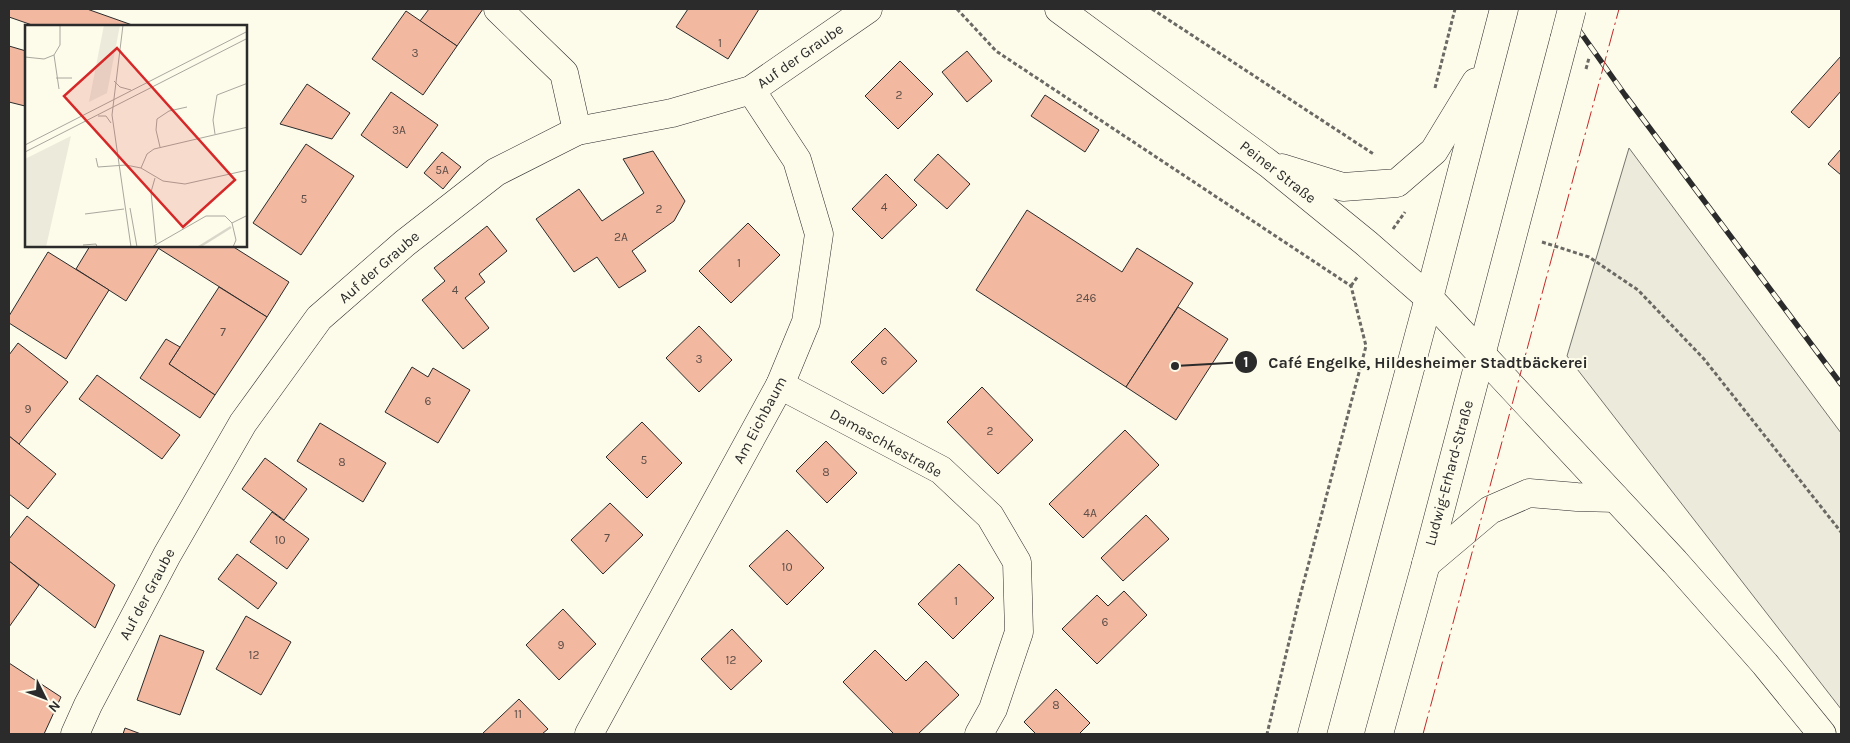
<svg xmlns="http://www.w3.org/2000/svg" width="1850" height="743" font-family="Karla,sans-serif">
	<rect width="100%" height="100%" fill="#fdfbea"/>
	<polygon fill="#ecebdb" stroke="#74746e" points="1629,148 1841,433 1841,709 1567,356"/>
	<g fill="#f2b8a0" stroke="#2b2b2b">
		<polygon points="9,9 87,9 135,26 35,26 9,17"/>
		<polygon points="429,9 483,9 457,46 420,21"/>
		<polygon points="688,9 759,9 728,59 676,27"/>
		<polygon points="406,11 457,46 423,95 372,59"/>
		<polygon points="9,46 26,51 25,106 9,102"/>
		<polygon points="967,51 992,81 967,102 942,72"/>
		<polygon points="1841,56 1841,91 1809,128 1791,112"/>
		<polygon points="900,61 933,94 898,129 865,96"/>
		<polygon points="307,84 350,113 332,139 280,124"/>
		<polygon points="391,92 438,125 407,168 361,135"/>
		<polygon points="1045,95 1099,130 1085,152 1031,116"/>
		<polygon points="306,144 354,176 301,255 253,223"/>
		<polygon points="1841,149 1841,175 1828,164"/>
		<polygon points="653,151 685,201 674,221 632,251 646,271 619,288 597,257 574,272 536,219 579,189 602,221 644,193 623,159"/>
		<polygon points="442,152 461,167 443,189 424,173"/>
		<polygon points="938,154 970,184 947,209 914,180"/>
		<polygon points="886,174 917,205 882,239 852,209"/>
		<polygon points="1027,210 1122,272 1137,248 1193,283 1126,387 976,290"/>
		<polygon points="748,223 780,255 731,303 699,271"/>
		<polygon points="487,226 507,251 479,274 485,282 465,298 489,328 463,349 422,300 445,281 434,268"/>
		<polygon points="90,246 160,246 126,301 76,269"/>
		<polygon points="160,246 232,246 289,282 267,317 158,248"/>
		<polygon points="48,252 109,290 66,359 9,323 9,316"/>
		<polygon points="219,287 267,317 215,395 169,364"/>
		<polygon points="1178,307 1228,339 1176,420 1126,387"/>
		<polygon points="699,326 732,360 699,392 666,358"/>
		<polygon points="885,328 917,361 883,394 851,362"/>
		<polygon points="166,339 180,347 169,364 215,395 200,418 140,378"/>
		<polygon points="18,343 68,382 19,444 9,436 9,355"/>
		<polygon points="412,367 428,377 433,368 470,390 438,443 385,412"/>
		<polygon points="97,375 180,435 162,459 79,399"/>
		<polygon points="982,387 1033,440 998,474 947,422"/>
		<polygon points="642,422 682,463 647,498 606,457"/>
		<polygon points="320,423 386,463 363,502 297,461"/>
		<polygon points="1125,430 1159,465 1083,538 1049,504"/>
		<polygon points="9,436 56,474 28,509 9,494"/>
		<polygon points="826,441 857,473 827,503 796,471"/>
		<polygon points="265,458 307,489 284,520 242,489"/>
		<polygon points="610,503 643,535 603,574 571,540"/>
		<polygon points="272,512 309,539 287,569 250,542"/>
		<polygon points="1146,515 1169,539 1123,581 1101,558"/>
		<polygon points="27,516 115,585 95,628 9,561 9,539"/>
		<polygon points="787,530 824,568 787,605 749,566"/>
		<polygon points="237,554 277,583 258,609 218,579"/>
		<polygon points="9,561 39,585 9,627"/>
		<polygon points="959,564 994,598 953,639 918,604"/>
		<polygon points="1124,591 1147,615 1097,664 1062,629 1097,595 1108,606"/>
		<polygon points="563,609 596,644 559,680 526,645"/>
		<polygon points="246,616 291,642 261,695 216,669"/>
		<polygon points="732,629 762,661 731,690 701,659"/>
		<polygon points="160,635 204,651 180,715 137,700"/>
		<polygon points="875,650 906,681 926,661 959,695 918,734 894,734 843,682"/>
		<polygon points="9,663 61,697 44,734 9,734"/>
		<polygon points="1056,689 1090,723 1079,734 1036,734 1024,722"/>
		<polygon points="519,699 548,729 542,734 482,734"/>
		<polygon points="125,728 141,734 123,734"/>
	</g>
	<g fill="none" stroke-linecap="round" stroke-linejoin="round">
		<g stroke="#2b2b2b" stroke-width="29">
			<g id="minor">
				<polyline points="498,9 564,73 577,131"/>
				<polyline points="780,385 941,470 990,516 1017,562 1019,632 993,709 979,734"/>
				<polyline points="589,734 780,385 806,322 819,234 797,160 751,90"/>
			</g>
		</g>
		<g stroke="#2b2b2b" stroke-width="29">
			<polyline id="tertiary" points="75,734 88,705 167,555 243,423 319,318 405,243 496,172 577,131 672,113 751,90 868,9"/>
		</g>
		<g stroke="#2b2b2b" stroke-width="29">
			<g id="secondary">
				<polyline points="1059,9 1269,164 1366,243 1429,298 1675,562 1765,664 1822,734"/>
				<polyline points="1282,168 1343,187 1397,183 1434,151 1476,82"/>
				<polyline points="1426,564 1490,510 1529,493 1577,497 1615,498"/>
				<polyline points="1312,734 1429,298 1504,9"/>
				<polyline points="1379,734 1426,564 1564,40"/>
			</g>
		</g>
		<g stroke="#6a6964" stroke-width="3" stroke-dasharray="4 2.5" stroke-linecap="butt">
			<polyline points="957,9 996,51 1351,286 1366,346 1299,600 1267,734"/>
			<polyline points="1152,9 1375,155"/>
			<polyline points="1435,88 1455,9"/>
			<polyline points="1393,229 1405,212"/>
			<polyline points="1542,242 1589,257 1638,290 1704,359 1841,532"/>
			<polyline points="1351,286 1358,276"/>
		</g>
		<use href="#minor" stroke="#fdfbea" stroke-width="28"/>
		<use href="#tertiary" stroke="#fdfbea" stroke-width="28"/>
		<use href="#secondary" stroke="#fdfbea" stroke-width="28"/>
		<g stroke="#2b2b2b" stroke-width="5.5">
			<polyline id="rail" points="1564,9 1625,95 1841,384"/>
		</g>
		<use href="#rail" stroke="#fdfbea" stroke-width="4" stroke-dasharray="11" stroke-linecap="butt"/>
		<g stroke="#2b2b2b" stroke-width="29" stroke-linecap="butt">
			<polyline id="secondary-bridge" points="1564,40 1572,9"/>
		</g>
		<polyline stroke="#6a6964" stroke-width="3" stroke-dasharray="4 2.5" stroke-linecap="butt" points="1586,69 1589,58"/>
		<use href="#secondary-bridge" stroke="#fdfbea" stroke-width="28"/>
		<polyline stroke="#c62828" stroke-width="1" stroke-dasharray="18 4 2.5 4" stroke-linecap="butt" points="1423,734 1619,9"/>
	</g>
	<g text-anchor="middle" stroke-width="4" stroke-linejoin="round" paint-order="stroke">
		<g font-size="12" fill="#5d4e48">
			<text x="720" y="47">1</text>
			<text x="415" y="57">3</text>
			<text x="899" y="99">2</text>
			<text x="399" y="134">3A</text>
			<text x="442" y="174">5A</text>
			<text x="304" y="203">5</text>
			<text x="884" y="211">4</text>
			<text x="659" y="213">2</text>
			<text x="621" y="241">2A</text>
			<text x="739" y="267">1</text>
			<text x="455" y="294">4</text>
			<text x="1086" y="302">246</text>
			<text x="223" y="336">7</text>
			<text x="699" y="363">3</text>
			<text x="884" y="365">6</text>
			<text x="428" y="405">6</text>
			<text x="28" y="413">9</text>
			<text x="990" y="435">2</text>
			<text x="644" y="464">5</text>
			<text x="342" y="466">8</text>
			<text x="826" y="476">8</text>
			<text x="1090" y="517">4A</text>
			<text x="607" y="542">7</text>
			<text x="280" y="544">10</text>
			<text x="787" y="571">10</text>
			<text x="956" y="605">1</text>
			<text x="1105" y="626">6</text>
			<text x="561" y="649">9</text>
			<text x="254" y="659">12</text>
			<text x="731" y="664">12</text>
			<text x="1056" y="709">8</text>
			<text x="518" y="718">11</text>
		</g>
		<g font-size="15" fill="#2b2b2b" stroke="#fdfbea">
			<text transform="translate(800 56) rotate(-35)" y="5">Auf der Graube</text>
			<text transform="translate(1278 172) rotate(38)" y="5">Peiner Straße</text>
			<text transform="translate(379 267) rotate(-41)" y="5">Auf der Graube</text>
			<text transform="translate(760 420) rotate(-62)" y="5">Am Eichbaum</text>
			<text transform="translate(886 443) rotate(29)" y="5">Damaschkestraße</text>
			<text transform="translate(1449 473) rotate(-75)" y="5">Ludwig-Erhard-Straße</text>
			<text transform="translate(147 594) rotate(-62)" y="5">Auf der Graube</text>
		</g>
	</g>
	<g transform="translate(25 25)">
		<rect width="222" height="222" fill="#fdfbea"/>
		<path d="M79,0H95L82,68L64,77ZM46,111L21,222H0V134Z" fill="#ecebdb"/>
		<path fill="none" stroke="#d8d7c9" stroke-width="2.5" d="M174,222L206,202"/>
		<path fill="none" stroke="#a9a89e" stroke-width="1" d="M98,0L87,90L106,222M29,30L34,64M0,32L19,34L29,30L35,20V0M31,53H47M89,56L95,62L106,65M73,91H81L86,98M190,109L188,95L192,70L223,58M0,120L223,6M135,122L131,105L132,94L144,86L162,82M0,127L223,13M71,133L73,142L101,140L116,143L138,156L160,159L223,145M116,143L122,129L129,124L223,102M130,153L126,167L131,218M105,183L112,222M60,189L99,184M58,220L71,219L72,222M127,222L181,191H200L207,198M208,222L211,215L207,198L223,190"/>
		<path fill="#d62828" fill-opacity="0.15" stroke="#d62828" stroke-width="2.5" d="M92,23L210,155L158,202L39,71Z"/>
		<rect width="222" height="222" fill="none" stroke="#2b2b2b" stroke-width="2.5"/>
	</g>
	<path fill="none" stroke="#2b2b2b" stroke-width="2" d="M1175 366L1246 362"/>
	<g fill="#2b2b2b" stroke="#fdfbea" stroke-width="2">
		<circle cx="1175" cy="366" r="5"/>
		<circle cx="1246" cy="362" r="12"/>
	</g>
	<g font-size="15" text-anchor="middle" font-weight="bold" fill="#fff">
		<text x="1246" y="367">1</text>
	</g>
	<g font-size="16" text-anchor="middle" font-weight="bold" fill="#2b2b2b" stroke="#fdfbea" stroke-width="4" stroke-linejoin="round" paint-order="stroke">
		<text x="1428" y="368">Café Engelke, Hildesheimer Stadtbäckerei</text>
	</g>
	<rect width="1850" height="743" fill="none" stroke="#2b2b2b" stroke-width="20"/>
	<g transform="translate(45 698) rotate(132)" stroke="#fdfbea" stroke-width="4" paint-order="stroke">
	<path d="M0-4L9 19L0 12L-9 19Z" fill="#2b2b2b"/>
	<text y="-8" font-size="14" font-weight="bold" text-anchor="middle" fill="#2b2b2b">N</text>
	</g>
</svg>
